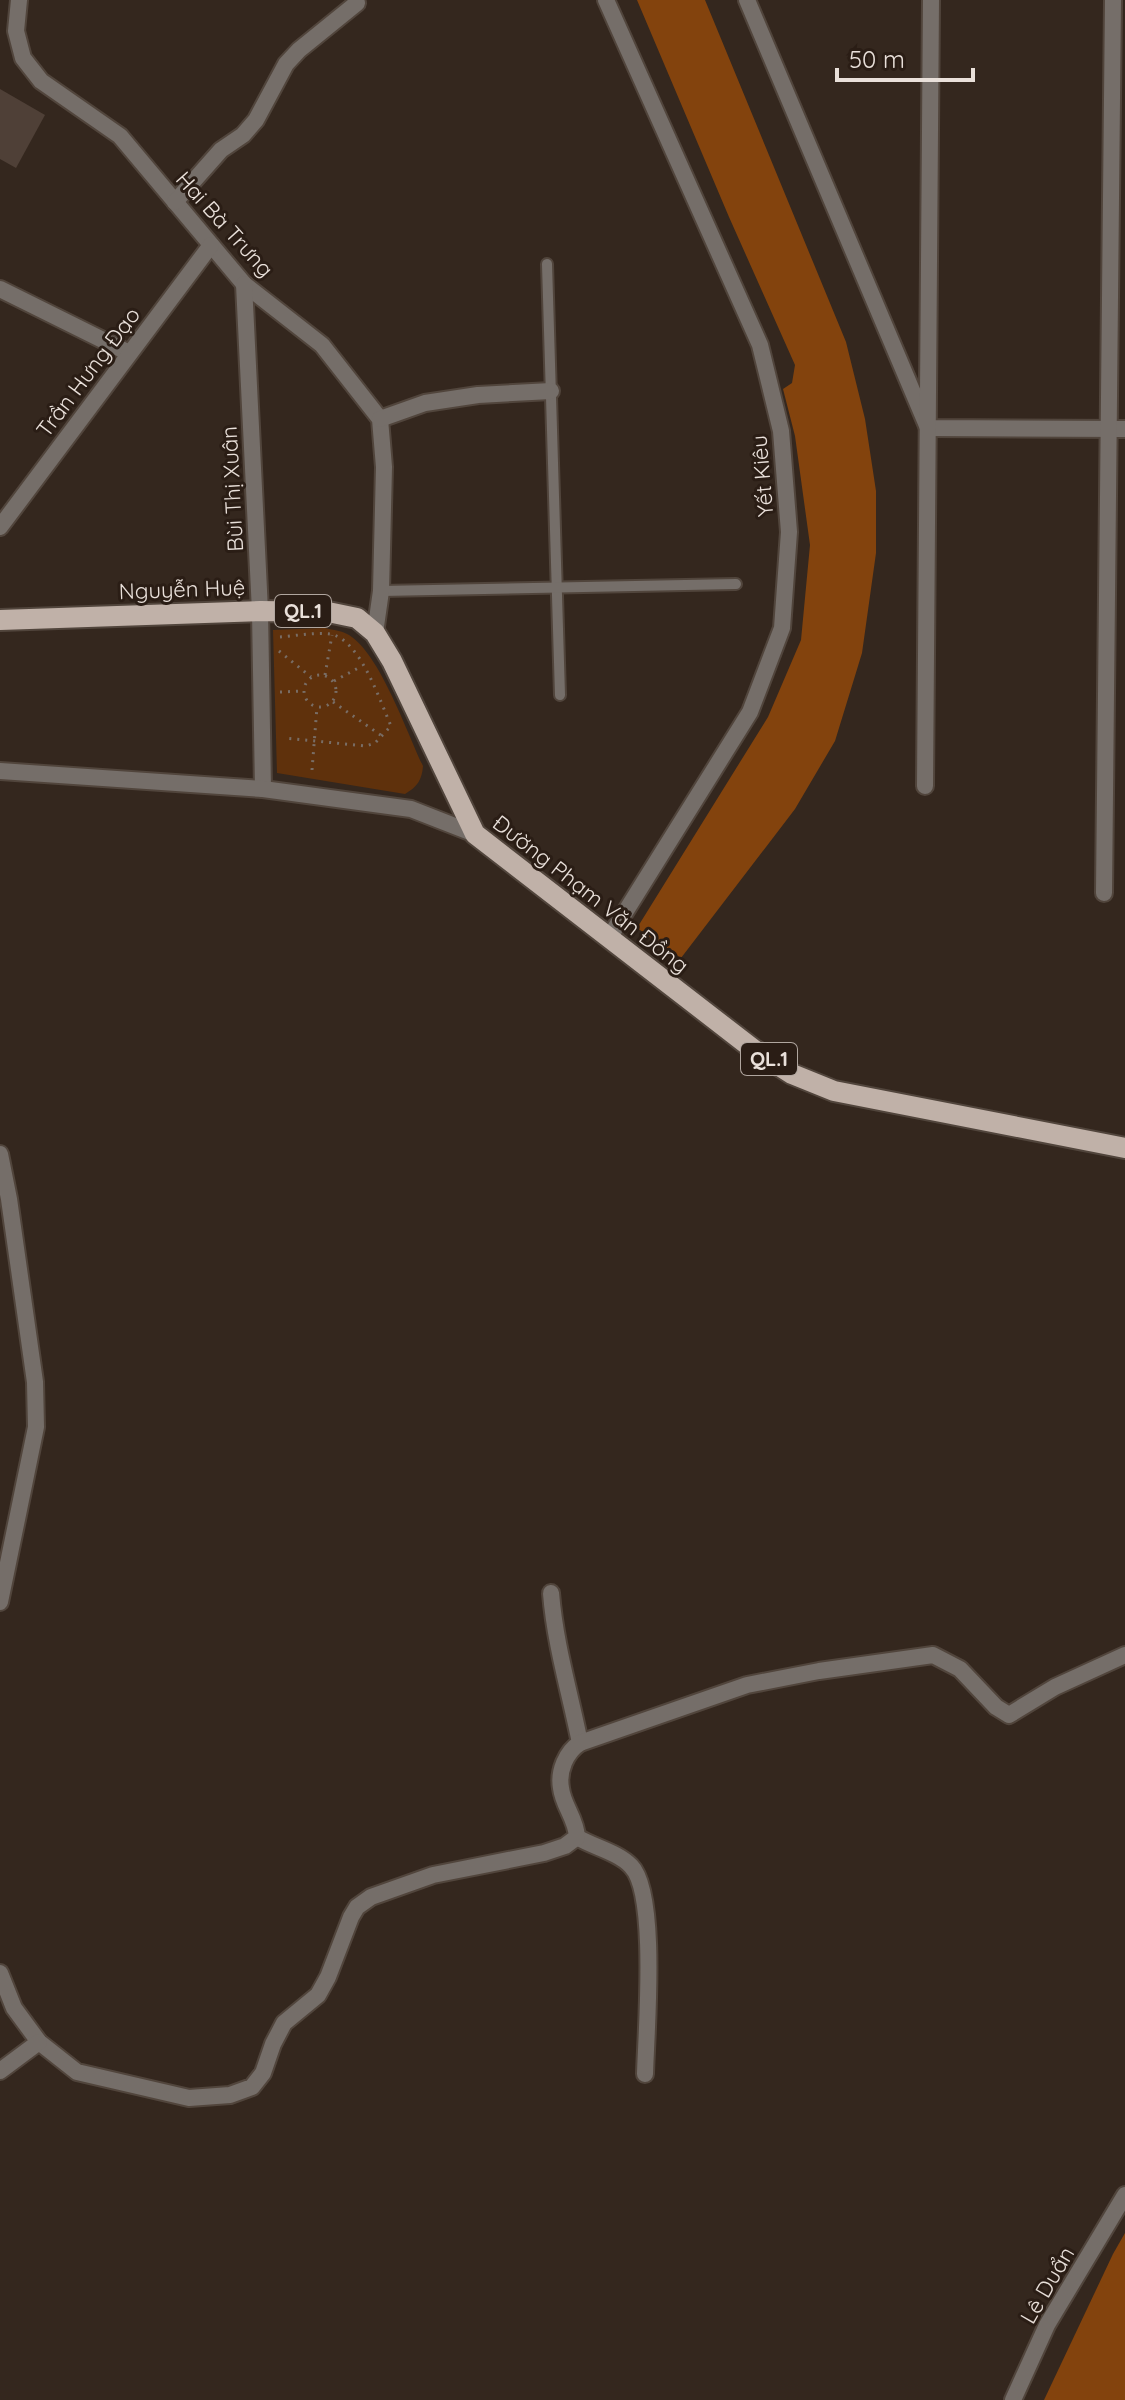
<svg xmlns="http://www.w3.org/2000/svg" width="1125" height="2400" font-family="Quicksand,sans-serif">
	<rect width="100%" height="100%" fill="#34271e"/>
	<path fill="#5f310c" d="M325,628C333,630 343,631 349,635C380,654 407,733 423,766C422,780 417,787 405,794L277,773L273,630Z"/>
	<g fill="#83430d">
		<polygon points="637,0 705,0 846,342 865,419 876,491 876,553 862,653 835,741 795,809 681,958 637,928 768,717 801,640 810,545 795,436 783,389 792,383 795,365 729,217"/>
		<polygon points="1125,2233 1125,2400 1044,2400 1113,2254"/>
	</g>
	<polygon fill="#4f4037" points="0,89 45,115 16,168 0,159"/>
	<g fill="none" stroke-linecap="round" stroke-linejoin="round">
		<g stroke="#51453c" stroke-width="14">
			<g id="service">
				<polyline points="547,264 560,695"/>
				<polyline points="381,591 736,584"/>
			</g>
		</g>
		<g stroke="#51453c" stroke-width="20">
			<g id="minor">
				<polyline points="19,0 16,31 23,58 41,81 120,136 244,284 322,345 380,419 384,467 381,591 375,633"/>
				<polyline points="606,0 760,345 781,431 789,532 782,628 750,712 609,938"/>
				<polyline points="747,0 928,428 1125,429"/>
				<polyline points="175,202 221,150 243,135 256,120 286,64 299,50 357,3"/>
				<polyline points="244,284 260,611 263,789"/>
				<polyline points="0,289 129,353"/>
				<polyline points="380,419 425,403 478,395 551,391"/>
				<polyline points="0,527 211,245"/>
				<polyline points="925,786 931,0"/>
				<polyline points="1104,893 1113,0"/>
				<polyline points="0,1154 9,1199 35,1382 36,1427 0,1602"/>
				<path d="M551,1593C555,1644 570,1693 580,1743"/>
				<path d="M577,1837C593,1847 618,1852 631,1866C658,1893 646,2033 645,2074"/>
				<path d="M0,1973L14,2008L39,2042L77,2072L189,2098L230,2095L252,2087L263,2073L273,2044L284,2023L318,1995L328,1977L351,1917L357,1907L371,1897L433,1875L544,1853L565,1846L577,1837C576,1818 563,1806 561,1788C558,1771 566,1752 580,1743L747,1685L819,1671L933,1655L960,1669L996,1707L1009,1715L1055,1687L1125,1655"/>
				<polyline points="0,2071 39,2042"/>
				<polyline points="1013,2400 1047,2325 1125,2195"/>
			</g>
		</g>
		<g stroke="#51453c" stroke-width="20">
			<polyline id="tertiary" points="0,771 263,789 411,809 475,834"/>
		</g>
		<g stroke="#51453c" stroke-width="24">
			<polyline id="primary" points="0,620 260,611 328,612 357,618 375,633 392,661 475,834 753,1049 792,1074 834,1091 1125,1148"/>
		</g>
		<g stroke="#796d65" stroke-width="3" stroke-dasharray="2 6" stroke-linecap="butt">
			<path d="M280,637C295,636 314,632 330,634C360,639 380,701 391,726L375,743L366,746L284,738"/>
			<polyline points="279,651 311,677"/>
			<circle cx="320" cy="691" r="16"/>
			<polyline points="325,675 332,635"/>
			<polyline points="334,681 362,666"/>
			<polyline points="280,692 304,691"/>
			<polyline points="333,702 382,736"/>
			<polyline points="312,770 317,707"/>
		</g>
		<use href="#service" stroke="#756e69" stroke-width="10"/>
		<use href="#minor" stroke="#756e69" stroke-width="16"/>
		<use href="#tertiary" stroke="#756e69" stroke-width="16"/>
		<use href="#primary" stroke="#c0b1a8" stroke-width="20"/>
	</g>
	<g text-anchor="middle" stroke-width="6" stroke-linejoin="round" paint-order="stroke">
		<g fill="#2a1d15" stroke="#b0a69f" stroke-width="2">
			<rect x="275" y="595" width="56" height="32" rx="6"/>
			<rect x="741" y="1043" width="56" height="32" rx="6"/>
		</g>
		<g font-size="20" font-weight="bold" fill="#e9e0da">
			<text x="303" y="618">QL.1</text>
			<text x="769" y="1066">QL.1</text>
		</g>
		<g font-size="22" fill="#e9e0da" stroke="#2a1d15">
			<text transform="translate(225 224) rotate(48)" y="8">Hai Bà Trưng</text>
			<text transform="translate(88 372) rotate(-53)" y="8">Trần Hưng Đạo</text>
			<text transform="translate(762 476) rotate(-95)" y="8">Yết Kiêu</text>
			<text transform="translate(232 489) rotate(-93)" y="8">Bùi Thị Xuân</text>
			<text transform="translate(182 589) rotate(-2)" y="8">Nguyễn Huệ</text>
			<text transform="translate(591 894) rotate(38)" y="8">Đường Phạm Văn Đồng</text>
			<text transform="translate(1047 2285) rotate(-60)" y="8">Lê Duẩn</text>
		</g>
	</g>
	<path d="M837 68v12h136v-12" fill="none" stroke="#e9e0da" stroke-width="4"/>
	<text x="849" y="68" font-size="24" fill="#e9e0da" stroke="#2a1d15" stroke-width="6" paint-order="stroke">50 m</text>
</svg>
